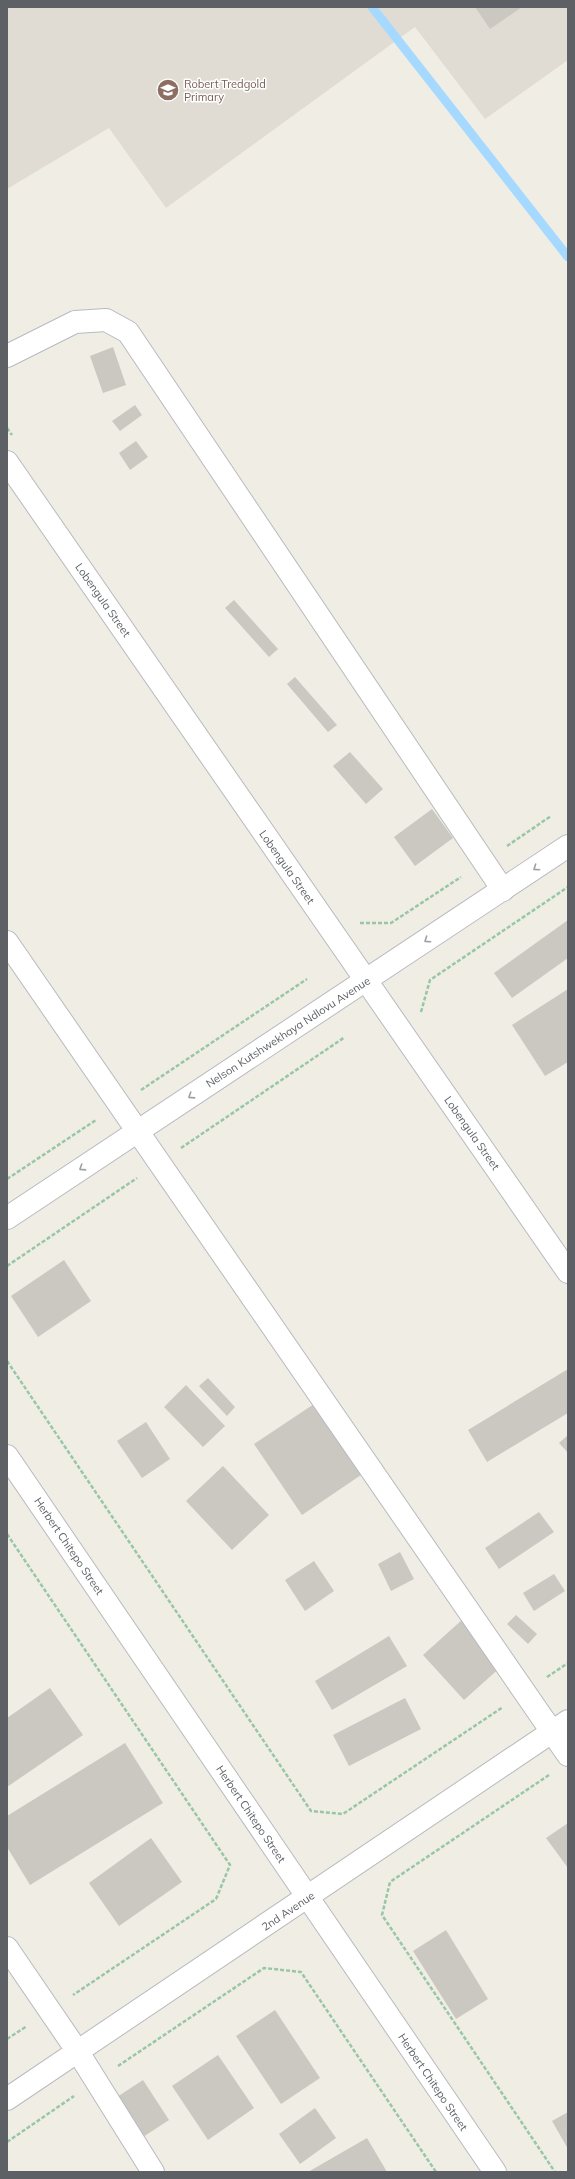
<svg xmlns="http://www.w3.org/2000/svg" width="575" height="2179" font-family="Mulish,sans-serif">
	<rect width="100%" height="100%" fill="#f0ede5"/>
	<polygon fill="#e0dcd3" points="7,7 568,7 568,60 485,119 415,27 166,208 109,128 7,189"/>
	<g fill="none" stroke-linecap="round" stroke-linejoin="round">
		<polyline stroke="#a6d9ff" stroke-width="9" points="372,7 568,257"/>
	</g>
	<g fill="#cbc8c2">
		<polygon points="475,7 522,7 490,29"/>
		<polygon points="113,347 126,385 103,393 90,356"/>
		<polygon points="135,405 142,415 120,431 112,421"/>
		<polygon points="136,441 148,457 130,470 119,453"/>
		<polygon points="234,600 278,649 269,657 225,608"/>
		<polygon points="295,677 337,725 328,732 287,684"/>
		<polygon points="350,752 383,789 366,804 333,766"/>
		<polygon points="432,809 453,838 415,866 394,837"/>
		<polygon points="568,920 568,958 512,998 494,973"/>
		<polygon points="568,989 568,1062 545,1076 512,1025"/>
		<polygon points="64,1260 91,1301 38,1337 11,1296"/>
		<polygon points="568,1369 568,1413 487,1462 468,1430"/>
		<polygon points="208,1378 235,1407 227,1416 199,1386"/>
		<polygon points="186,1385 225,1426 203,1447 164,1407"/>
		<polygon points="314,1404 361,1475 302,1515 254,1444"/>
		<polygon points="146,1422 170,1459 142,1478 117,1441"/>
		<polygon points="568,1435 568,1453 559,1443"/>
		<polygon points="223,1466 269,1515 232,1550 186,1501"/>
		<polygon points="539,1512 554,1532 499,1569 485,1548"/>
		<polygon points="400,1552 414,1579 391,1591 378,1564"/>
		<polygon points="314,1561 334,1591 305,1611 285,1580"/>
		<polygon points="554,1574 565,1591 534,1611 523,1593"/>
		<polygon points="516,1615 537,1634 528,1644 507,1624"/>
		<polygon points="463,1619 503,1665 464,1700 423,1655"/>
		<polygon points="389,1636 407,1666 332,1710 315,1681"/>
		<polygon points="50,1688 83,1735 7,1787 7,1718"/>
		<polygon points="405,1698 421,1729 349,1766 333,1735"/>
		<polygon points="125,1743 163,1803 30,1885 7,1847 7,1816"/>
		<polygon points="568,1823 568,1868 546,1838"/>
		<polygon points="151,1838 182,1882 119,1926 89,1883"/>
		<polygon points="446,1930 488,1999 456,2019 413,1951"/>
		<polygon points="275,2010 320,2078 281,2104 236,2036"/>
		<polygon points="218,2055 254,2108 208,2140 172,2086"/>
		<polygon points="143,2080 169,2120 143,2137 117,2097"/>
		<polygon points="315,2108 336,2138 300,2164 279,2134"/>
		<polygon points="568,2112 568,2149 552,2121"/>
		<polygon points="367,2138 387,2172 308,2172"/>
	</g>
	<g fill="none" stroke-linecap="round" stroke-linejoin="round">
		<g stroke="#b7bbbf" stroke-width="24">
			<g id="minor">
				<polyline points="7,356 75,322 106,320 128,332 503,890"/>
				<polyline points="7,462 568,1272"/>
				<polyline points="7,942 568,1755"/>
				<polyline points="7,1218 568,846"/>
				<polyline points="7,1456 495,2172"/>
				<polyline points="7,1948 78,2052 153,2172"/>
				<polyline points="7,2099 568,1721"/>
			</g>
		</g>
		<g stroke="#98c7a5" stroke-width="2.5" stroke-dasharray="4 2" stroke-linecap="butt">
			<polyline points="7,428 12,435"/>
			<polyline points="507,846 551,816"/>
			<polyline points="360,923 391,923 461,877"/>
			<polyline points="421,1012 430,980 568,887"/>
			<polyline points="141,1090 307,979"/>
			<polyline points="181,1148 345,1037"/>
			<polyline points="7,1179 96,1120"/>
			<polyline points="7,1266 137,1178"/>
			<polyline points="7,1361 311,1811 343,1814 503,1707"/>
			<polyline points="7,1534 230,1865 216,1899 73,1995"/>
			<polyline points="547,1677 568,1663"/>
			<polyline points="549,1775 390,1882 382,1915 555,2172"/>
			<polyline points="7,2039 27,2026"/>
			<polyline points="118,2066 264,1968 301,1972 436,2172"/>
			<polyline points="7,2142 74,2096"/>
		</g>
		<use href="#minor" stroke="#fff" stroke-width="22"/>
	</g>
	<defs><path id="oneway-chevron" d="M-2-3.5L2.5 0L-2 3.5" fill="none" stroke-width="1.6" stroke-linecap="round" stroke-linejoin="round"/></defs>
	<g stroke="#9ea0a3">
		<use href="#oneway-chevron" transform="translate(536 868) rotate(146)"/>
		<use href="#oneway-chevron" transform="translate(427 940) rotate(146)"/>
		<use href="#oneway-chevron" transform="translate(191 1096) rotate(147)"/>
		<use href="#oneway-chevron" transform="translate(82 1168) rotate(147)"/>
	</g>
	<defs>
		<g id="school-disc" transform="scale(1.15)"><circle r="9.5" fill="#8d6e63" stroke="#fff"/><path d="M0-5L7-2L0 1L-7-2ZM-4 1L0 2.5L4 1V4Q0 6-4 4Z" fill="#fff"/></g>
	</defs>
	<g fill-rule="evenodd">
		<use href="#school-disc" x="168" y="90"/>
	</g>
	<g text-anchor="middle" stroke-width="3" stroke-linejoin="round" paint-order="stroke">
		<g font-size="11" fill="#785e54" stroke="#fff" text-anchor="start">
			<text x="184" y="88">Robert Tredgold<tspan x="184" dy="13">Primary</tspan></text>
		</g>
		<g font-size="11" fill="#5d6166" stroke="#fff">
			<text transform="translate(103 600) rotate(55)" y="4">Lobengula Street</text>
			<text transform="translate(287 867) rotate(55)" y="4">Lobengula Street</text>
			<text transform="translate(288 1032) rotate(-33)" y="4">Nelson Kutshwekhaya Ndlovu Avenue</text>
			<text transform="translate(472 1133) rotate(55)" y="4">Lobengula Street</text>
			<text transform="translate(69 1546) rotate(56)" y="4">Herbert Chitepo Street</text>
			<text transform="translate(251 1814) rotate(56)" y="4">Herbert Chitepo Street</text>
			<text transform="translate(288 1911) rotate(-34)" y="4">2nd Avenue</text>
			<text transform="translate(433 2082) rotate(56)" y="4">Herbert Chitepo Street</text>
		</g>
	</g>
	<rect width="575" height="2179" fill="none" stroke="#5d6166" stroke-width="16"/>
</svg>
